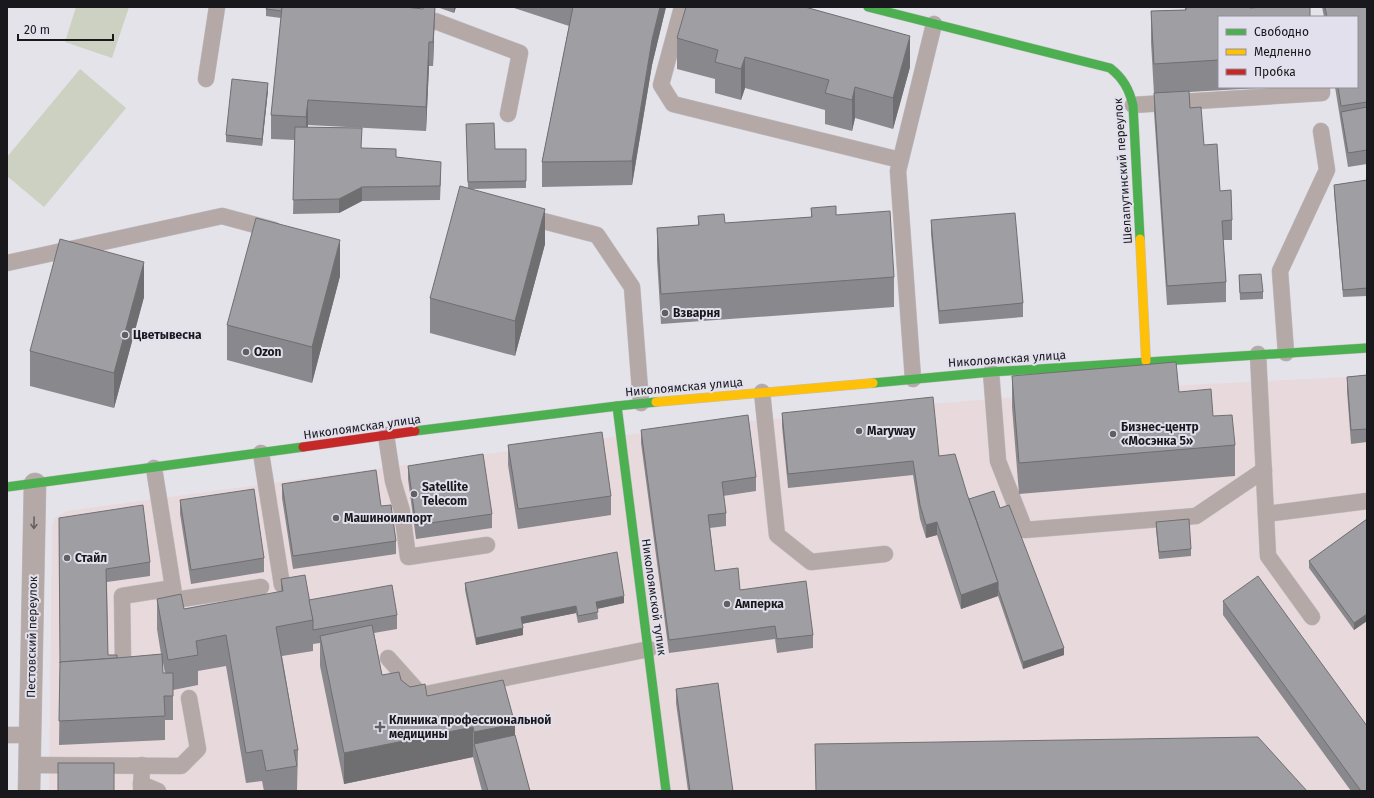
<svg xmlns="http://www.w3.org/2000/svg" width="1374" height="798" font-family="'Fira Sans',sans-serif">
	<rect width="100%" height="100%" fill="#e4e3e9"/>
	<polygon fill="#e8d9dc" points="1367,376 1367,791 49,791 52,529 54,519 58,516 67,511 671,429 929,404 1147,387"/>
	<g fill="#ccd1c2">
		<polygon points="76,7 129,7 112,58 65,42"/>
		<polygon points="80,69 126,108 44,207 7,176 7,157"/>
	</g>
	<g fill="none" stroke-linecap="round" stroke-linejoin="round">
		<g stroke="#c0bfc3" stroke-width="17">
			<g id="lane">
				<polyline points="682,7 661,85 673,104 900,160"/>
				<polyline points="435,21 520,53 508,114"/>
				<polyline points="206,79 217,7"/>
				<polyline points="1133,105 1322,93 1322,87"/>
				<polyline points="524,216 597,235 632,287 641,403"/>
				<polyline points="7,263 222,216 274,230"/>
				<polyline points="1286,353 1280,271 1327,170 1321,131"/>
				<polyline points="1258,354 1268,556 1312,617"/>
				<polyline points="991,372 998,461 1025,530 1196,516 1264,470"/>
				<polyline points="913,379 898,171 934,24"/>
				<polyline points="762,392 777,535 811,562 885,554"/>
				<polyline points="386,435 393,481 402,511 408,557 487,545"/>
				<polyline points="261,453 282,585"/>
				<polyline points="154,468 175,600 261,587"/>
				<polyline points="1266,514 1367,501"/>
				<polyline points="388,658 421,695 649,649"/>
				<polyline points="123,661 122,596 173,588"/>
				<polyline points="7,735 30,735"/>
				<polyline points="30,765 181,766 198,749 189,698"/>
				<polyline points="141,784 158,791"/>
				<polyline points="141,791 142,765"/>
			</g>
		</g>
		<g stroke="#c0bfc3" stroke-width="23">
			<polyline id="street" points="29,791 35,484"/>
		</g>
		<g stroke="#c0bfc3" stroke-width="10">
			<g id="fast">
				<path d="M868,7L1110,68C1123,78 1129,89 1133,105L1140,239"/>
				<polyline points="873,383 991,372 1367,348"/>
				<polyline points="617,406 666,791"/>
				<polyline points="415,431 617,406 656,402"/>
				<polyline points="7,487 303,447"/>
			</g>
		</g>
		<g stroke="#c0bfc3" stroke-width="10">
			<g id="slow">
				<polyline points="1140,239 1146,361"/>
				<polyline points="656,402 873,383"/>
			</g>
		</g>
		<g stroke="#c0bfc3" stroke-width="10">
			<polyline id="jam" points="303,447 415,431"/>
		</g>
		<use href="#lane" stroke="#b5a9a8" stroke-width="16"/>
		<use href="#street" stroke="#b5a9a8" stroke-width="22"/>
		<use href="#fast" stroke="#4caf50" stroke-width="9"/>
		<use href="#slow" stroke="#ffc107" stroke-width="9"/>
		<use href="#jam" stroke="#c62828" stroke-width="9"/>
	</g>
	<g fill="#89888c" fill-rule="evenodd">
		<polygon points="423,7 435,7 433,66 429,66 426,131 308,125 307,127 362,148 396,157 441,176 440,200 362,201 339,213 293,214 295,140 271,139 271,115 281,18 266,16 266,9 423,9"/>
		<polygon points="437,7 456,7 454,13"/>
		<polygon points="511,7 666,7 652,65 632,185 542,187 542,162 569,26"/>
		<polygon points="1185,7 1259,7 1219,17 1219,87 1278,87 1189,92 1190,108 1220,191 1232,220 1232,240 1223,240 1226,282 1226,302 1167,305 1154,112 1154,94 1151,42 1151,11 1185,10"/>
		<polygon points="1322,7 1367,7 1367,164 1348,167 1335,87 1357,87 1357,17 1324,17"/>
		<polygon points="677,38 910,67 893,129 855,118 852,131 825,124 825,110 745,88 741,100 715,93 715,79 677,69"/>
		<polygon points="268,90 262,146 226,142 226,135"/>
		<polygon points="466,124 495,149 526,149 526,188 471,189 545,244 515,356 430,333 430,298 468,188"/>
		<polygon points="1367,180 1367,296 1343,297 1334,192 1334,185"/>
		<polygon points="811,208 836,215 894,277 894,307 661,324 657,259 657,228 698,225 698,216 725,223 811,217"/>
		<polygon points="931,220 1023,303 1023,317 939,324 931,234"/>
		<polygon points="1239,275 1263,292 1263,299 1240,300"/>
		<polygon points="340,276 312,383 227,360 227,325"/>
		<polygon points="144,297 114,408 30,386 30,351"/>
		<polygon points="1367,375 1367,442 1351,444 1347,391 1347,377"/>
		<polygon points="1012,376 1179,392 1213,416 1235,445 1235,476 1019,494 1012,407"/>
		<polygon points="782,413 939,456 969,499 1000,508 1064,655 1023,669 998,596 961,609 937,535 926,538 920,519 913,475 788,488 782,426"/>
		<polygon points="641,430 756,477 756,491 723,496 726,513 726,526 710,528 715,571 740,590 813,635 813,648 777,653 775,639 669,653 641,443"/>
		<polygon points="508,445 611,496 611,515 518,529 508,465"/>
		<polygon points="408,466 492,514 492,528 416,539 408,479"/>
		<polygon points="282,484 381,506 396,541 396,554 293,569 282,498"/>
		<polygon points="180,500 264,558 264,572 191,584 180,514"/>
		<path d="M59,518L150,562V576L107,582L108,655L117,658L161,654L157,629V599L184,609L281,592V579L309,600L397,615V629L374,633L382,675L401,680L410,687L427,696L515,735L530,791H482L473,757L344,784L320,666V643L313,644V651L282,656L298,750L297,791H264L262,781L246,783L226,666L198,671V685L173,690V720H165V740L59,745L60,665ZM163,663L165,673H163Z"/>
		<polygon points="1367,519 1367,621 1354,630 1309,568 1309,561"/>
		<polygon points="1156,522 1191,549 1191,556 1159,559 1156,529"/>
		<polygon points="465,583 624,603 597,609 598,619 578,623 576,613 522,624 523,635 476,645 465,590"/>
		<polygon points="1223,601 1367,791 1351,791 1223,615"/>
		<polygon points="676,689 733,791 688,791 676,703"/>
		<polygon points="815,744 1307,791 816,791"/>
	</g>
	<g fill="#6f6f72">
		<polygon points="435,7 433,66 433,42"/>
		<polygon points="454,7 456,7 454,13"/>
		<polygon points="660,7 666,7 652,65 632,185 632,161 652,40"/>
		<polygon points="910,36 910,67 893,129 893,98"/>
		<polygon points="429,42 429,66 426,131 426,107"/>
		<polygon points="745,57 745,88 741,100 741,69"/>
		<polygon points="268,83 268,90 262,146 262,139"/>
		<polygon points="855,87 855,118 852,131 852,100"/>
		<polygon points="308,100 308,125 306,141 306,117"/>
		<polygon points="362,187 362,201 339,213 339,199"/>
		<polygon points="545,209 545,244 515,356 515,321"/>
		<polygon points="340,240 340,276 312,383 312,347"/>
		<polygon points="144,262 144,297 114,408 114,373"/>
		<polygon points="937,522 937,535 926,538 926,525"/>
		<polygon points="998,582 998,596 961,609 961,595"/>
		<polygon points="624,596 624,603 596,609 596,602"/>
		<polygon points="576,606 576,613 521,624 521,617"/>
		<polygon points="1367,614 1367,621 1354,630 1354,623"/>
		<polygon points="523,628 523,635 476,645 476,638"/>
		<polygon points="1064,648 1064,655 1023,669 1023,662"/>
		<polygon points="515,724 515,754 474,744 474,732"/>
		<polygon points="473,727 473,757 344,784 344,753"/>
	</g>
	<g fill="#9f9ea3" stroke="#6f6f72">
		<polygon points="267,7 282,7 282,11 266,9"/>
		<polygon points="282,7 405,7 423,9 423,7 435,7 433,42 429,42 426,107 308,100 306,117 271,115"/>
		<polygon points="573,7 660,7 652,40 632,161 542,162"/>
		<polygon points="686,7 805,7 910,36 893,98 855,87 852,100 825,93 829,80 745,57 741,69 715,62 718,50 677,38"/>
		<polygon points="1186,7 1250,7 1250,8 1263,7 1310,7 1310,17 1219,17 1219,60 1154,64 1151,11 1186,10"/>
		<polygon points="1325,7 1367,7 1367,102 1341,106 1338,87 1357,87 1357,17 1327,17"/>
		<polygon points="232,79 268,83 262,139 226,135"/>
		<polygon points="1189,91 1190,108 1201,107 1204,145 1217,144 1220,191 1231,190 1232,220 1222,221 1226,282 1167,286 1154,93"/>
		<polygon points="1367,107 1367,150 1348,153 1341,112"/>
		<polygon points="494,123 495,149 526,149 526,181 468,182 466,124"/>
		<polygon points="295,127 362,128 361,148 396,149 396,157 441,162 440,186 362,187 339,199 293,200"/>
		<polygon points="1367,180 1367,288 1343,290 1334,185"/>
		<polygon points="460,186 545,209 515,321 430,298"/>
		<polygon points="836,206 836,215 890,211 894,277 661,294 657,228 699,225 698,216 724,214 725,223 812,217 811,208"/>
		<polygon points="1015,213 1023,303 939,311 931,220"/>
		<polygon points="256,218 340,240 312,347 227,325"/>
		<polygon points="60,239 144,262 114,373 30,351"/>
		<polygon points="1261,274 1263,292 1240,293 1239,275"/>
		<polygon points="1176,362 1179,392 1211,389 1213,416 1232,415 1235,445 1019,463 1012,376"/>
		<polygon points="1367,375 1367,429 1351,430 1347,377"/>
		<polygon points="933,397 939,456 955,454 967,494 998,582 961,595 937,522 926,525 920,505 913,461 788,474 782,413"/>
		<polygon points="748,415 756,477 722,482 726,513 708,515 715,571 738,568 740,590 806,581 813,635 777,639 775,626 669,640 641,430"/>
		<polygon points="602,432 611,496 518,509 508,445"/>
		<polygon points="483,454 492,514 416,525 408,466"/>
		<polygon points="376,470 381,506 391,505 396,541 293,556 282,484"/>
		<polygon points="254,489 264,558 191,570 180,500"/>
		<polygon points="994,491 1000,508 1009,505 1064,648 1023,662 998,589 998,582 969,499"/>
		<polygon points="143,505 150,562 106,569 108,655 117,655 117,658 60,662 60,663 59,518"/>
		<polygon points="1189,519 1191,549 1159,552 1156,522"/>
		<polygon points="1367,519 1367,614 1354,623 1309,561"/>
		<polygon points="617,552 624,596 596,602 598,612 578,616 576,606 521,617 523,628 476,638 465,583"/>
		<polygon points="305,575 313,620 276,627 298,750 294,750 297,766 266,771 262,750 246,753 226,635 196,641 198,655 168,660 157,599 181,594 184,609 283,591 281,579"/>
		<polygon points="1258,576 1367,726 1367,791 1361,791 1223,601"/>
		<polygon points="392,585 397,615 313,630 313,620 309,600"/>
		<polygon points="372,625 382,675 399,672 401,680 410,687 425,684 427,696 503,680 515,724 474,732 473,727 344,753 320,636"/>
		<polygon points="162,654 163,673 173,673 173,696 164,696 165,716 59,721 60,662 117,658"/>
		<polygon points="718,683 733,791 690,791 676,689"/>
		<polygon points="515,735 530,791 488,791 474,744"/>
		<polygon points="1258,737 1307,791 816,791 815,744"/>
		<rect x="58" y="763" width="56" height="28"/>
	</g>
	<defs><path id="oneway-shaft" d="M-6 0H5M1.5-3L5.5 0L1.5 3" fill="none" stroke-width="1.6" stroke-linecap="round" stroke-linejoin="round"/></defs>
	<use stroke="#676062" href="#oneway-shaft" transform="translate(34 523) rotate(91)"/>
	<g fill="#605f64" stroke="#e2e0ec" stroke-width="1.5">
		<circle cx="665" cy="313" r="4"/>
		<circle cx="125" cy="335" r="4"/>
		<circle cx="246" cy="352" r="4"/>
		<circle cx="859" cy="431" r="4"/>
		<circle cx="1113" cy="434" r="4"/>
		<circle cx="414" cy="494" r="4"/>
		<circle cx="336" cy="518" r="4"/>
		<circle cx="67" cy="558" r="4"/>
		<circle cx="727" cy="604" r="4"/>
		<path d="M378 721h4v4h4v4h-4v4h-4v-4h-4v-4h4z"/>
	</g>
	<g text-anchor="middle" stroke-width="4" stroke-linejoin="round" paint-order="stroke">
		<g font-size="12" fill="#19181c" stroke="#e2e0ec">
			<text transform="translate(1123 171) rotate(-94)" y="4">Шелапутинский переулок</text>
			<text transform="translate(1007 359) rotate(-4)" y="4">Николоямская улица</text>
			<text transform="translate(684 387) rotate(-5)" y="4">Николоямская улица</text>
			<text transform="translate(362 427) rotate(-8)" y="4">Николоямская улица</text>
			<text transform="translate(654 597) rotate(82)" y="4">Николоямской тупик</text>
			<text transform="translate(32 637) rotate(-89)" y="4">Пестовский переулок</text>
		</g>
		<g font-size="12" font-weight="bold" fill="#19181c" stroke="#e2e0ec" text-anchor="start">
			<text x="673" y="317">Взварня</text>
			<text x="133" y="339">Цветывесна</text>
			<text x="254" y="356">Ozon</text>
			<text x="1121" y="431">Бизнес-центр<tspan x="1121" dy="14">«Мосэнка 5»</tspan></text>
			<text x="867" y="435">Maryway</text>
			<text x="422" y="491">Satellite<tspan x="422" dy="14">Telecom</tspan></text>
			<text x="344" y="522">Машиноимпорт</text>
			<text x="75" y="562">Стайл</text>
			<text x="735" y="608">Амперка</text>
			<text x="389" y="724">Клиника профессиональной<tspan x="389" dy="14">медицины</tspan></text>
		</g>
	</g>
	<rect width="1374" height="798" fill="none" stroke="#19181c" stroke-width="16"/>
	<rect x="1218" y="16" width="140" height="72" fill="#e2e0ec" stroke="#929099"/>
	<rect x="1226" y="29" width="20" height="6" fill="#4caf50" stroke="#929099"/>
	<text x="1254" y="36" font-size="12" fill="#19181c">Свободно</text>
	<rect x="1226" y="49" width="20" height="6" fill="#ffc107" stroke="#929099"/>
	<text x="1254" y="56" font-size="12" fill="#19181c">Медленно</text>
	<rect x="1226" y="69" width="20" height="6" fill="#c62828" stroke="#929099"/>
	<text x="1254" y="76" font-size="12" fill="#19181c">Пробка</text>
	<path d="M18 34v6h95v-6" fill="none" stroke="#19181c" stroke-width="2"/>
	<text x="24" y="34" font-size="12" fill="#19181c" stroke="#e2e0ec" stroke-width="3" paint-order="stroke">20 m</text>
</svg>
